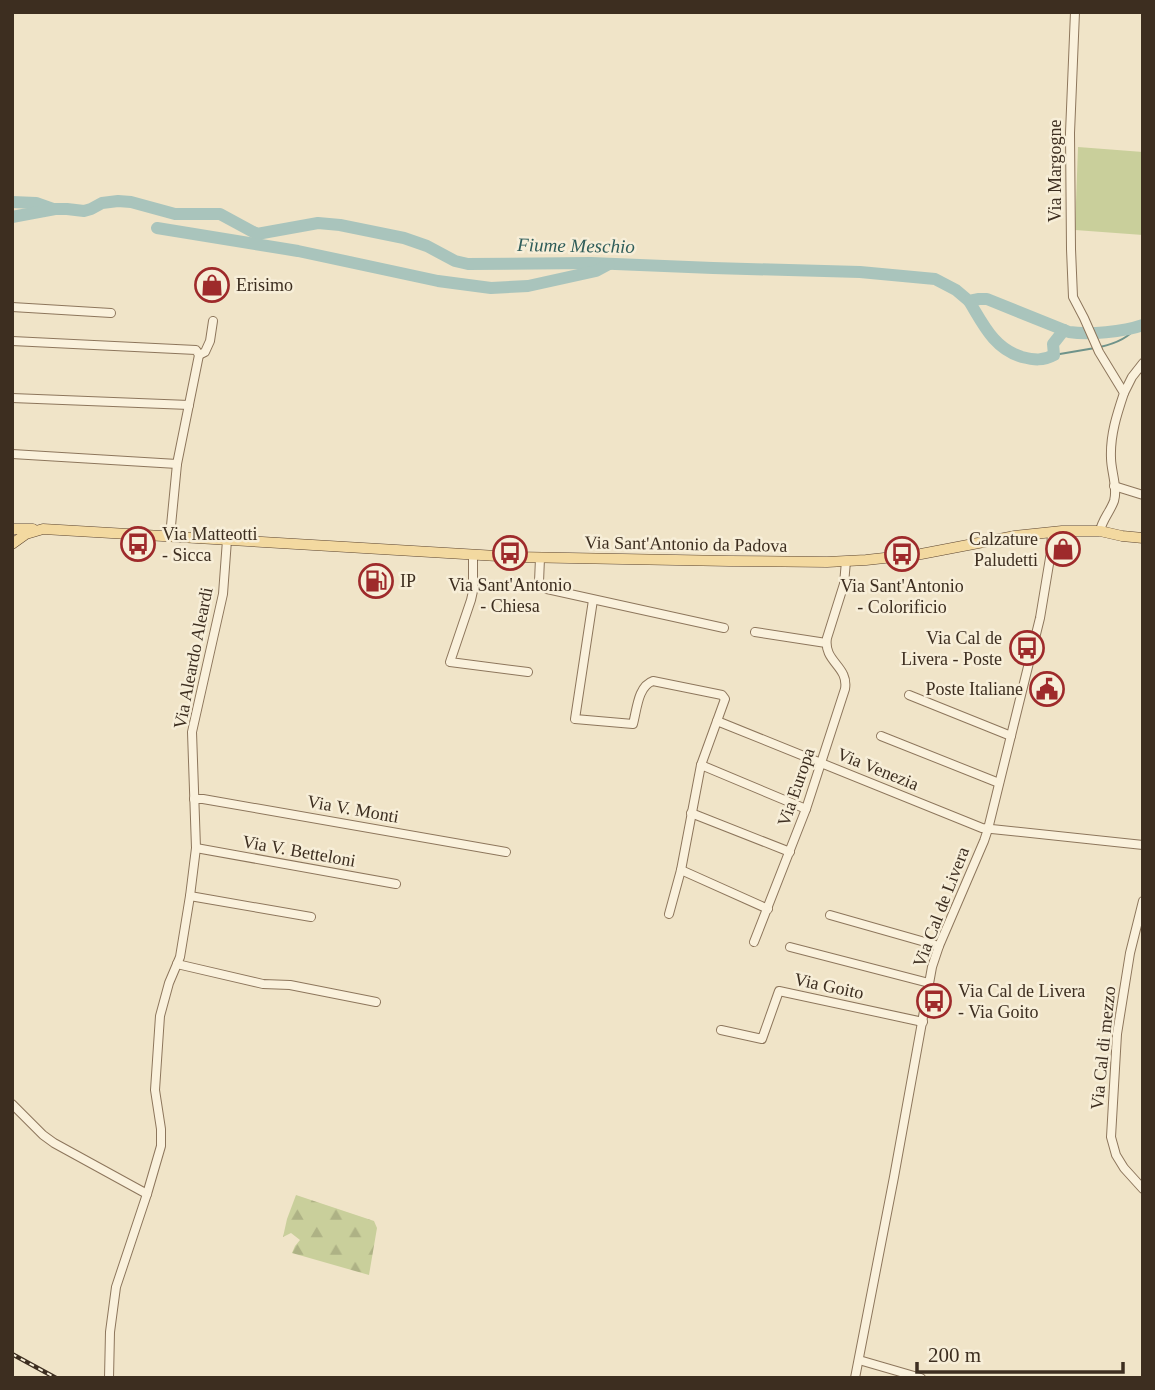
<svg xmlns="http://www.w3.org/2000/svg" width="1155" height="1390" font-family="'Times New Roman',serif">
	<defs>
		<pattern id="forest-firs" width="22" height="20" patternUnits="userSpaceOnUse" patternTransform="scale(1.75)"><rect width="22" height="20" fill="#c9cf9b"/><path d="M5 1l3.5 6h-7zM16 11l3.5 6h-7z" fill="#aeb285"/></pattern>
	</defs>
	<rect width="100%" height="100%" fill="#f0e4c8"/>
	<polygon fill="#c9cf9b" points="1078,147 1143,152 1143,235 1075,230"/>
	<polygon fill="url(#forest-firs)" points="296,1195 374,1221 377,1228 369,1275 292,1253 295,1246 300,1240 291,1233 283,1237 287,1219"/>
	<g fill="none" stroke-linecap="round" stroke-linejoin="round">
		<g stroke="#6f938a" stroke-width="2">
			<path d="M1100,347C1113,344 1128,339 1135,328"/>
			<polyline points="1054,355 1095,348"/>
		</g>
		<g stroke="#a9c4bc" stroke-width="12">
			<polyline points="12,202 36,203 53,209"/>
			<path d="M12,217L55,209H67L84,211L91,209L102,203L118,201L131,202L175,214H220L257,234L318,223L340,225L404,238L427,246L455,261L468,264L591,263L713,268L860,272L935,279L956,290L969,301L979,299H987L1069,332C1089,335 1123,332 1143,325"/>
			<polyline points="157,228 298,251 438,281 491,288 528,286 596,271 609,264"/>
			<path d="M969,301C983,324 994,349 1022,357C1034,360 1043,361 1054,355L1053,344L1064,330"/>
		</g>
		<g stroke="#8d765c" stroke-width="10">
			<g id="minor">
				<path d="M1075,12L1070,133L1071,249L1073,297L1084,318L1099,352L1124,393C1117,414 1110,435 1111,458C1111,471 1118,488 1114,501C1110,512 1102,520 1100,531"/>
				<polyline points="12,307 111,313"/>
				<polyline points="12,341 196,350 199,355 177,464 170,536"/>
				<polyline points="199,355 205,352 210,341 213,321"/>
				<polyline points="1124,393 1132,377 1143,363"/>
				<polyline points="12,398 189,405"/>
				<polyline points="12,454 177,464"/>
				<polyline points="1114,486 1143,495"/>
				<polyline points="473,555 473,591 471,600 450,662 528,672"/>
				<polyline points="540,558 539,582 547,589 724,628"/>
				<path d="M593,600L575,719L633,724C637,709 638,686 653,681L722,695L725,699L701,765L681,870L669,914"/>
				<polyline points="755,632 826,643"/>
				<polyline points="909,695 1011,736"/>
				<polyline points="717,721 982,828 1143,845"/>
				<polyline points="881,736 999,783"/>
				<polyline points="701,765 806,809"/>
				<polyline points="194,799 203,799 506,852"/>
				<polyline points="691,813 790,852"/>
				<polyline points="196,848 396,884"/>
				<polyline points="681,870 768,909"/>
				<polyline points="190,896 311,917"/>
				<polyline points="1143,901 1130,953 1117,1034 1111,1137 1116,1155 1124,1168 1143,1189"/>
				<polyline points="830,915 939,946"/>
				<path d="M754,942L806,809L845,689C849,666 823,662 827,638L844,584L846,561"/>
				<polyline points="790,947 929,983"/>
				<polyline points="177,964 263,984 290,985 376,1002"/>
				<polyline points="721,1030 762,1039 779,991 923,1022"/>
				<polyline points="12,1104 43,1135 54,1143 147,1194"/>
				<polyline points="859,1360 921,1378"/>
				<polyline points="109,1378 110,1332 116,1287 147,1194 161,1146 161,1129 155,1090 160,1016 169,983 180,957 190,896 196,848 192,732 223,594 227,540"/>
				<polyline points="855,1378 894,1177 932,967 939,946 984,841 988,829 1040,618 1051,552 1052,532"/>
			</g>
		</g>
		<g stroke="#5b4430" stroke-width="11">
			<g id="major">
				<polyline points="12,529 33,529"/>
				<polyline points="12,544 26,534 43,529 516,557 729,561 827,562 866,560 921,554 1015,536 1062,531 1100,531 1122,536 1143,538"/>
			</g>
		</g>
		<use href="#minor" stroke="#faf1dc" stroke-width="8"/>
		<use href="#major" stroke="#f3d9a0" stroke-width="10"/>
		<g stroke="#3d2e20" stroke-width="4.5">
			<polyline id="rail" points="12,1354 56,1378"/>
		</g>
		<use href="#rail" stroke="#f7eed8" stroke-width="2" stroke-dasharray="5" stroke-linecap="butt"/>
	</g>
	<defs>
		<g id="shop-ring" transform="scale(1.75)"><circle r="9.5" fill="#f7eed8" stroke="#9e2a2b" stroke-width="1.5"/><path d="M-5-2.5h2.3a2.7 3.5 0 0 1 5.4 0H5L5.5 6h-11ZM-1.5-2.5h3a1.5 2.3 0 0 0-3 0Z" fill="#9e2a2b"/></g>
		<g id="bus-ring" transform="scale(1.75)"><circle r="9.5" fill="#f7eed8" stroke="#9e2a2b" stroke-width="1.5"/><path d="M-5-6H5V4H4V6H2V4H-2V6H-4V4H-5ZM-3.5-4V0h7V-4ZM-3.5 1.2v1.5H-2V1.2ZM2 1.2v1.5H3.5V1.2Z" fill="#9e2a2b"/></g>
		<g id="fuel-ring" transform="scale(1.75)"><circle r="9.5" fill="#f7eed8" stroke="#9e2a2b" stroke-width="1.5"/><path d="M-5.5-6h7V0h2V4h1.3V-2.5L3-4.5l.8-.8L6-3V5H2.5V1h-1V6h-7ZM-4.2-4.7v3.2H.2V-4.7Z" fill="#9e2a2b"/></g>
		<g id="civic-ring" transform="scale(1.75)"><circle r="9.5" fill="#f7eed8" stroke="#9e2a2b" stroke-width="1.5"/><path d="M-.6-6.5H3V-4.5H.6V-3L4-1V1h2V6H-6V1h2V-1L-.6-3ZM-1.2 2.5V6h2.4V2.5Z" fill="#9e2a2b"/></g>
	</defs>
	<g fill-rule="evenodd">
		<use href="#shop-ring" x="212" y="285"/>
		<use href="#bus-ring" x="138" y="544"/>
		<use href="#shop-ring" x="1063" y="549"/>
		<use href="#bus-ring" x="510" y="553"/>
		<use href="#bus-ring" x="902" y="554"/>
		<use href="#fuel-ring" x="376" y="581"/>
		<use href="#bus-ring" x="1027" y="648"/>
		<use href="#civic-ring" x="1047" y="689"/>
		<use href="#bus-ring" x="934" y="1001"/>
	</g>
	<g text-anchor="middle" stroke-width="5" stroke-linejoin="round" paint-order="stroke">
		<g font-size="18" fill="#3d2e20" stroke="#f7eed8">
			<text transform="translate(1055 171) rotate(-90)" y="6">Via Margogne</text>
			<text transform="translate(686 544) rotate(1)" y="6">Via Sant'Antonio da Padova</text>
			<text transform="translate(193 658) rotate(-79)" y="6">Via Aleardo Aleardi</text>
			<text transform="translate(878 769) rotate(22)" y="6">Via Venezia</text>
			<text transform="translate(796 787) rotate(-71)" y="6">Via Europa</text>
			<text transform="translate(353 809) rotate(10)" y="6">Via V. Monti</text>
			<text transform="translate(299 851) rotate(10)" y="6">Via V. Betteloni</text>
			<text transform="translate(941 907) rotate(-69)" y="6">Via Cal de Livera</text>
			<text transform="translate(829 986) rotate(12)" y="6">Via Goito</text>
			<text transform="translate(1103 1048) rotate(-84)" y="6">Via Cal di mezzo</text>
		</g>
		<g font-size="18" fill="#3d2e20" stroke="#f7eed8" text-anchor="start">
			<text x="236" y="291">Erisimo</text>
			<text x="162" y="540">Via Matteotti<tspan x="162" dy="21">- Sicca</tspan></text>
			<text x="1038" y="545" text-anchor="end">Calzature<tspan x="1038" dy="21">Paludetti</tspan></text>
			<text x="400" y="587">IP</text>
			<text x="510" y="591" text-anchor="middle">Via Sant'Antonio<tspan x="510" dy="21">- Chiesa</tspan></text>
			<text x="902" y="592" text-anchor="middle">Via Sant'Antonio<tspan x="902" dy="21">- Colorificio</tspan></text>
			<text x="1002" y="644" text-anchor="end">Via Cal de<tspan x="1002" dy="21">Livera - Poste</tspan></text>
			<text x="1023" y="695" text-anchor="end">Poste Italiane</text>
			<text x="958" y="997">Via Cal de Livera<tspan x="958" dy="21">- Via Goito</tspan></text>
		</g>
		<g font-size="19" font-style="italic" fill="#2f5d5a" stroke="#f7eed8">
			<text transform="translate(576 245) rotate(1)" y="7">Fiume Meschio</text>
		</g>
	</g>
	<rect width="1155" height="1390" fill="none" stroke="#3d2e20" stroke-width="28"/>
	<path d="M917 1362v10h206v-10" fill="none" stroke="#3d2e20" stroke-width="3.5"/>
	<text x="928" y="1362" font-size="21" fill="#3d2e20" stroke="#f7eed8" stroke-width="5" paint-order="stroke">200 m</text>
</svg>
